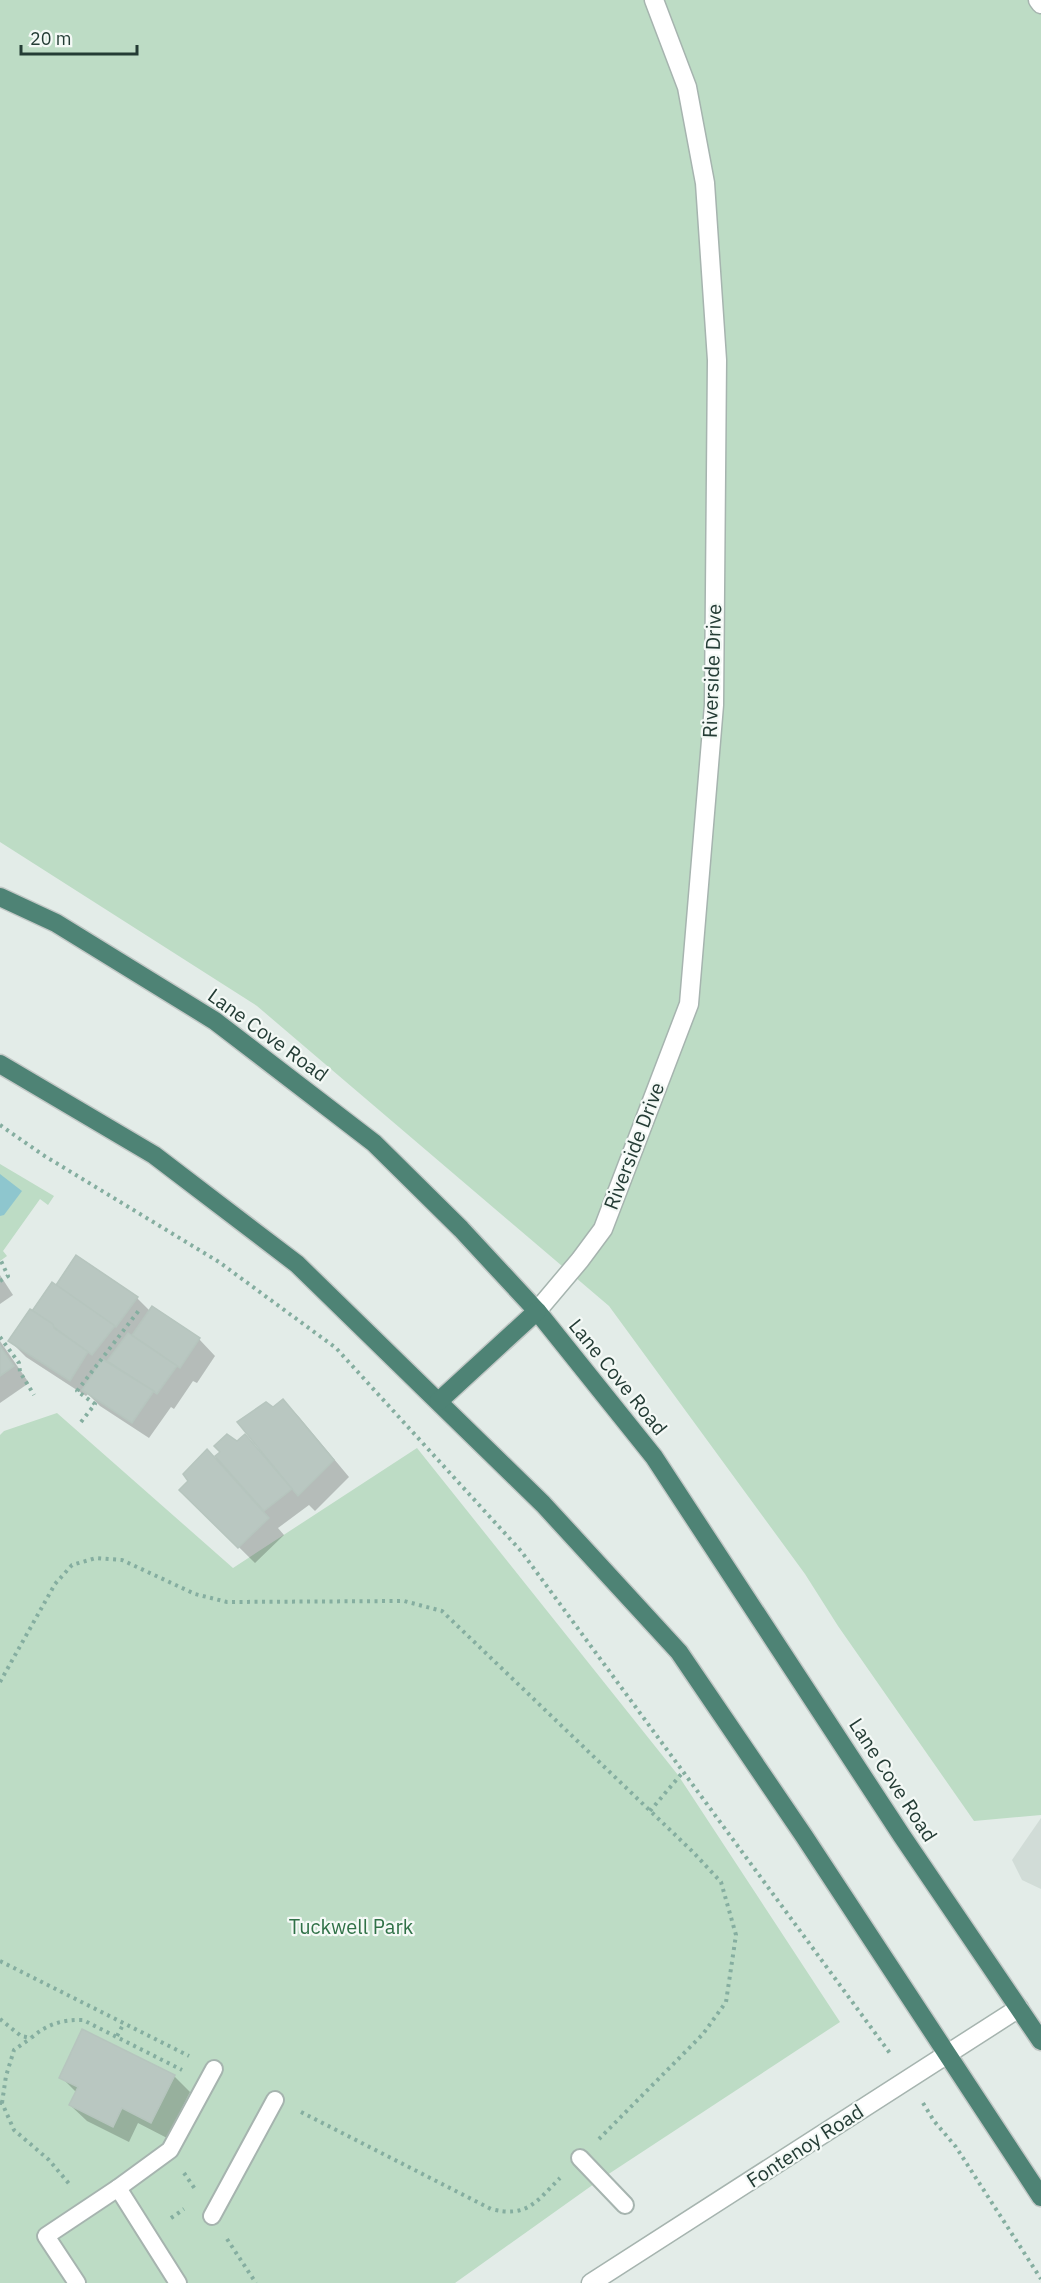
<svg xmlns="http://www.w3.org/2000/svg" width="1041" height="2283" font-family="'IBM Plex Sans',sans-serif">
	<rect width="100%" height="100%" fill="#e3ece8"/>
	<polygon fill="#d1dcd7" points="1041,1818 1041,1889 1022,1880 1012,1860"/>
	<g fill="#bddcc5">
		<polygon points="0,0 1041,0 1041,1815 974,1821 838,1626 805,1574 609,1306 257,1006 0,842"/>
		<polygon points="0,1164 54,1196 48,1205 40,1199 3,1251 7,1256 0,1261"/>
		<polygon points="57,1413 233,1568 417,1448 678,1775 840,2022 601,2179 455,2283 0,2283 0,1435 4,1431"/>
	</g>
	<polygon fill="#8ec6ce" points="0,1174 22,1191 4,1215 0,1216"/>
	<g fill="#0003">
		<polygon points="0,1275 13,1295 0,1304"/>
		<polygon points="57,1287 137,1298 150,1311 199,1339 215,1356 197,1383 193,1381 174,1409 171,1407 149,1438 100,1406 88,1394 86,1396 26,1357 10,1341"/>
		<polygon points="0,1341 29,1383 0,1403"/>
		<polygon points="283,1401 299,1417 349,1477 315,1511 309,1505 278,1528 284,1535 255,1563 181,1490 222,1452 245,1436 261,1452 274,1409"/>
		<polygon points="174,2076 190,2092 167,2138 138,2123 129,2142 87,2121 70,2105 77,2093 61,2077"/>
	</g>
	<g fill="#b9c7c1" stroke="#b6c5be" stroke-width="1.5">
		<polygon points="76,1255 138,1297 116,1327 56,1285"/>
		<polygon points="52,1282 115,1326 92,1355 32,1311"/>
		<polygon points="152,1306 200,1338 180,1368 132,1335"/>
		<polygon points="30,1309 53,1324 54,1328 88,1352 70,1381 8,1341"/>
		<polygon points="128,1333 177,1366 157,1394 107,1361"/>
		<polygon points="0,1346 14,1366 0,1376"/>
		<polygon points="102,1359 154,1391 132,1423 82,1390"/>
		<polygon points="283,1399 334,1460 298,1496 237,1422 266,1402 273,1407"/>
		<polygon points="227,1434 237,1441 245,1434 292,1489 264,1511 215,1456 220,1452 214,1446"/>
		<polygon points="207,1449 269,1518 238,1548 179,1490 188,1481 183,1474"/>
		<polygon points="82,2029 175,2075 151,2123 122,2108 113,2127 69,2105 78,2087 59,2078"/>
	</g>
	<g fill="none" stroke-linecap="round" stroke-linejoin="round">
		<g stroke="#a6b4af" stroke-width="20">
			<g id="service">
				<polyline points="580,2158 625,2205"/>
				<polyline points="118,2188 170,2150 214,2069"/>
				<polyline points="212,2216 275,2100"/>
				<polyline points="77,2283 46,2236 118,2188 178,2283"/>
			</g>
		</g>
		<g stroke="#a6b4af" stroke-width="21">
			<g id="minor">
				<polyline points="1038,0 1041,4"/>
				<polyline points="537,1311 580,1260 603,1229 689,1004 714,705 717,360 705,183 687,87 654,0"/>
				<polyline points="591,2283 1019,2008"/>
			</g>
		</g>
		<g stroke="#c2c8c6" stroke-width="21">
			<g id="trunk">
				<polyline points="0,897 56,923 215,1021 374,1143 461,1229 537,1311 654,1457 902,1836 1041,2041"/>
				<polyline points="0,1064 154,1155 297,1264 543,1504 679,1652 804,1836 1041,2197"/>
				<polyline points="439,1401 537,1311"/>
			</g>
		</g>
		<g stroke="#85aea0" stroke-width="4" stroke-dasharray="3 4.5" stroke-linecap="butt">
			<polyline points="0,1125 43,1155 219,1262 336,1348 521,1551 892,2056"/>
			<polyline points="0,1281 8,1276 1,1261"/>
			<polyline points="0,1337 19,1363 20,1372 34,1395"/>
			<polyline points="81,1422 95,1404 77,1391 140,1309"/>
			<polyline points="0,1682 55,1584 72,1565 96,1558 122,1560 195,1594 227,1602 404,1601 442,1611 693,1852 721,1882 736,1935 726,2002 703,2034 599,2139"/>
			<polyline points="650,1811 683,1772"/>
			<polyline points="0,1961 189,2056"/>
			<path d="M0,2019L21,2036L31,2038C46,2025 62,2019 83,2020L182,2070"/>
			<polyline points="117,2036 124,2023"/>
			<polyline points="0,2103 2,2103 14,2130 49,2160 71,2186"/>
			<polyline points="2,2103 6,2076 14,2050 31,2038"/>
			<polyline points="923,2103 934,2121 956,2147 1041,2279"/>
			<path d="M301,2112L491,2209C527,2218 536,2202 560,2178"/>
			<polyline points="184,2173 195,2189"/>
			<polyline points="171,2218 184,2209"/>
			<polyline points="227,2239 256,2283"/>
		</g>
		<use href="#service" stroke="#fff" stroke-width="16"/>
		<use href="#minor" stroke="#fff" stroke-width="18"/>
		<use href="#trunk" stroke="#4e8375" stroke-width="18"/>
	</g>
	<g text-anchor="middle" stroke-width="4.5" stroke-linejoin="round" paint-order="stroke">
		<g font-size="20" fill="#243c35" stroke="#f4f9f6">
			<text transform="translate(712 671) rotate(-88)" y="7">Riverside Drive</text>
			<text transform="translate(268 1035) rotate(36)" y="7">Lane Cove Road</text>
			<text transform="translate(634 1146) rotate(-69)" y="7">Riverside Drive</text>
			<text transform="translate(618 1377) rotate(51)" y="7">Lane Cove Road</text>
			<text transform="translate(893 1780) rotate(57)" y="7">Lane Cove Road</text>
			<text transform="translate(805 2146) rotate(-33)" y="7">Fontenoy Road</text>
		</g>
		<g font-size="20" fill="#307147" stroke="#f4f9f6">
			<text x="351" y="1934">Tuckwell Park</text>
		</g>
	</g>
	<path d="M21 45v9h116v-9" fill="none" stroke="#243c35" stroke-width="3"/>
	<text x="30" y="45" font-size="18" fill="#243c35" stroke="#f4f9f6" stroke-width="4.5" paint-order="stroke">20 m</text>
</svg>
